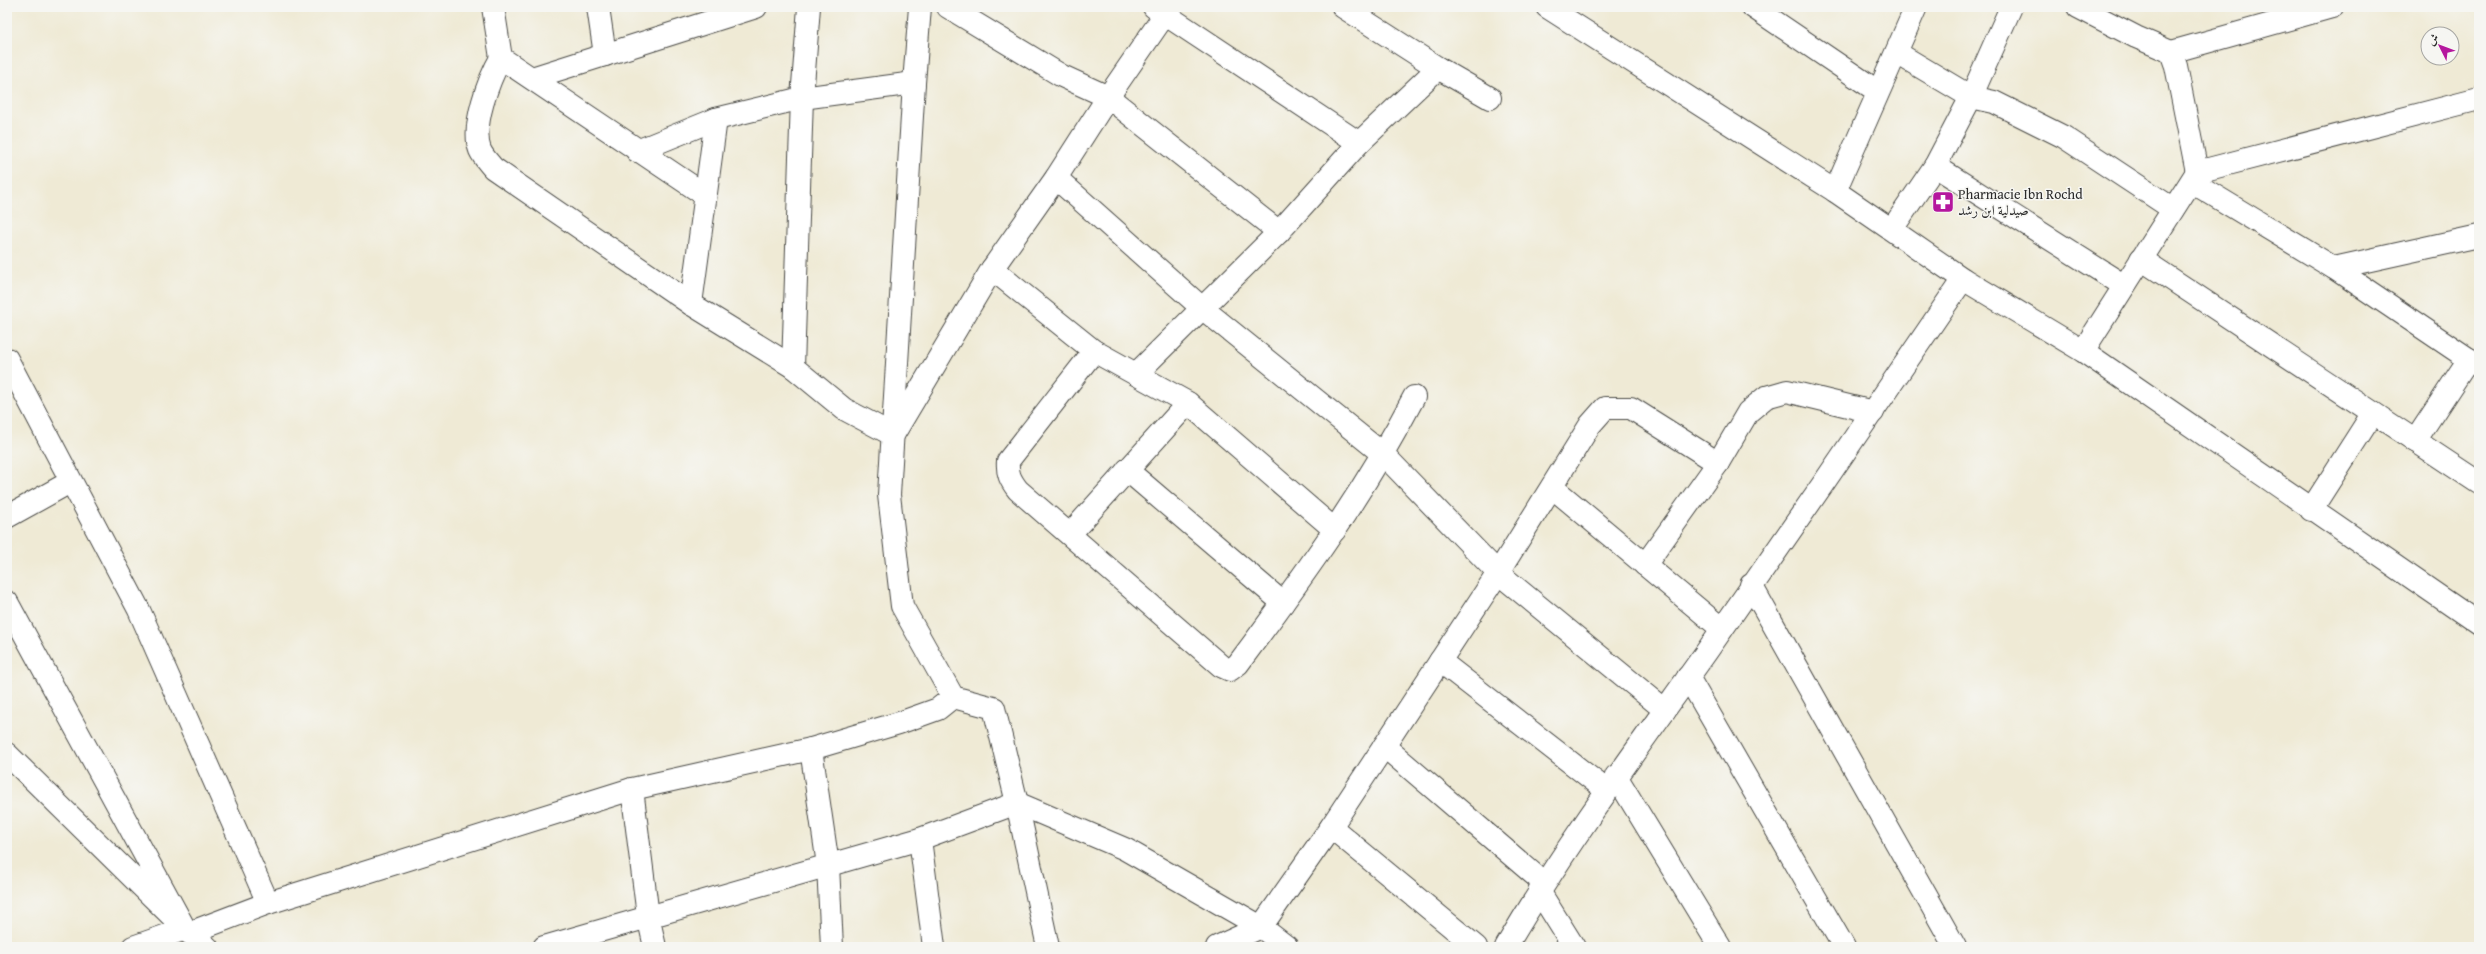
<svg xmlns="http://www.w3.org/2000/svg" width="2486" height="954" font-family="'Gentium Book Plus',Amiri,serif">
	<rect width="100%" height="100%" fill="#f6f6f2"/>
	<filter id="ink" filterUnits="userSpaceOnUse"><feTurbulence type="fractalNoise" baseFrequency=".025" numOctaves="2"/><feDisplacementMap in="SourceGraphic" scale="8" xChannelSelector="R" yChannelSelector="G"/><feConvolveMatrix kernelMatrix="1 2 1 2 8 2 1 2 1" color-interpolation-filters="sRGB"/></filter>
	<filter id="wash" filterUnits="userSpaceOnUse"><feTurbulence type="fractalNoise" baseFrequency=".012" numOctaves="4" result="noise"/><feDisplacementMap in="SourceGraphic" scale="16" xChannelSelector="R" yChannelSelector="G"/><feGaussianBlur stdDeviation="0.9" result="paint"/><feColorMatrix in="noise" values="0 0 0 0 0 0 0 0 0 0 0 0 0 0 0 0 0 1.4 0 .05"/><feComposite in="paint" operator="in"/></filter>
	<g filter="url(#wash)">
		<rect width="100%" height="100%" fill="#efead5"/>
	</g>
	<g filter="url(#ink)">
		<g fill="none" stroke-linecap="round" stroke-linejoin="round">
			<g stroke="#484844" stroke-width="24">
				<g id="minor">
					<polyline points="493,7 501,58 705,195"/>
					<polyline points="598,7 605,55"/>
					<polyline points="920,7 914,83 889,495 902,606 953,697 994,708 1017,803 1048,947"/>
					<polyline points="948,7 1062,76 1108,97 1279,232"/>
					<polyline points="1154,7 1359,143 1438,68"/>
					<polyline points="1343,7 1438,68 1490,98"/>
					<polyline points="1547,7 1835,191 1963,279 2083,351 2479,624"/>
					<polyline points="1753,7 1877,91"/>
					<polyline points="2078,7 2136,37 2171,52 2176,66 2197,172"/>
					<polyline points="2171,52 2332,7"/>
					<polyline points="1897,53 1971,97 1994,102 2064,137 2173,209"/>
					<path d="M501,58C489,79 471,126 480,150C483,157 489,163 493,168L691,304L793,367L844,409L893,435L992,269L1056,178L1108,97L1170,7"/>
					<polyline points="532,78 756,7"/>
					<polyline points="637,151 716,119"/>
					<polyline points="1935,166 2123,285"/>
					<polyline points="1056,178 1202,308 1384,455 1498,573 1665,710"/>
					<polyline points="2192,182 2334,268 2479,366"/>
					<polyline points="1835,191 1916,7"/>
					<polyline points="1892,229 1935,166 1971,97 2011,7"/>
					<polyline points="2141,259 2479,483"/>
					<polyline points="2334,268 2479,236"/>
					<polyline points="992,269 1094,351 1188,403 1335,530"/>
					<polyline points="691,304 716,119 802,98 914,83"/>
					<path d="M1094,351L1008,461C1007,473 1010,480 1018,490L1221,666L1230,670L1238,664C1303,577 1364,493 1414,397"/>
					<polyline points="2083,351 2197,172 2479,99"/>
					<polyline points="7,359 139,610 268,903"/>
					<polyline points="793,367 802,98 809,7"/>
					<polyline points="1136,374 1279,232 1359,143"/>
					<polyline points="2415,441 2469,359"/>
					<polyline points="1127,470 1283,603"/>
					<polyline points="1552,487 1722,629"/>
					<polyline points="2311,510 2373,413"/>
					<polyline points="7,517 70,482"/>
					<polyline points="1070,534 1188,403"/>
					<polyline points="1645,565 1718,463 1748,412 1766,397 1787,391 1873,412"/>
					<polyline points="1751,585 1955,947"/>
					<polyline points="7,602 185,929 133,947"/>
					<polyline points="1440,661 1606,790"/>
					<polyline points="1688,677 1844,947"/>
					<polyline points="1384,746 1544,883"/>
					<polyline points="811,749 828,865 832,947"/>
					<polyline points="7,754 185,929 207,947"/>
					<polyline points="1616,776 1720,947"/>
					<polyline points="632,789 648,916 655,947"/>
					<polyline points="1331,827 1476,947"/>
					<polyline points="920,839 934,947"/>
					<polyline points="1539,891 1574,947"/>
					<polyline points="189,933 268,903 632,789 811,749 899,723 938,709 953,697"/>
					<polyline points="544,947 920,839 1017,803 1125,849 1261,927 1287,947"/>
					<polyline points="1217,947 1261,927 1331,827 1498,573 1590,425 1605,408 1631,408 1718,463"/>
					<path d="M1506,947C1566,844 1638,748 1707,651C1793,528 1879,403 1963,279"/>
				</g>
			</g>
			<use href="#minor" stroke="#fff" stroke-width="22"/>
		</g>
	</g>
	<defs>
		<g id="pharmacy-square" transform="scale(1.15)"><rect x="-9" y="-9" width="18" height="18" rx="4" fill="#b5179e" stroke="#f6f6f2"/><path d="M-2-6h4v4h4v4h-4v4h-4v-4h-4v-4h4Z" fill="#fff"/></g>
	</defs>
	<g fill-rule="evenodd">
		<use href="#pharmacy-square" x="1943" y="202"/>
	</g>
	<g text-anchor="middle" stroke-width="3" stroke-linejoin="round" paint-order="stroke">
		<g font-size="14" fill="#2b2b2b" stroke="#f6f6f2" text-anchor="start">
			<text x="1958" y="199">Pharmacie Ibn Rochd<tspan x="1958" dy="16">صيدلية ابن رشد</tspan></text>
		</g>
	</g>
	<rect width="2486" height="954" fill="none" stroke="#f6f6f2" stroke-width="24"/>
	<g transform="translate(2440 46) rotate(312)"><circle r="19" fill="#f6f6f2" stroke="#a5a5a2"/>
	<path d="M0-3L7 15L0 10L-7 15Z" fill="#b5179e"/>
	<text y="-6" font-size="11" font-weight="bold" text-anchor="middle" fill="#2b2b2b">ش</text>
	</g>
</svg>
